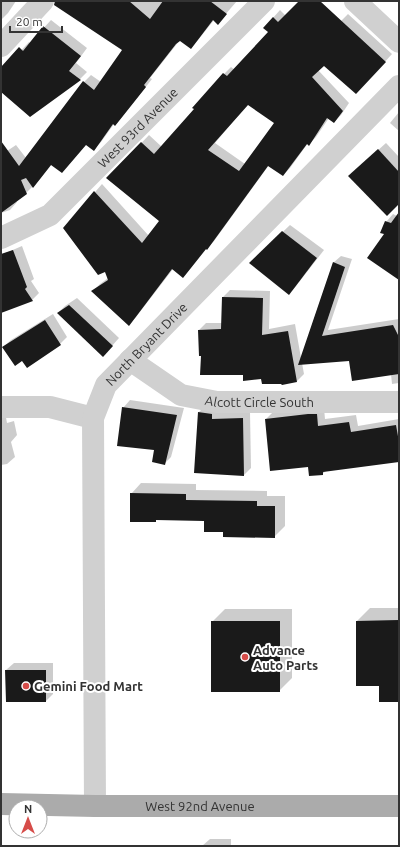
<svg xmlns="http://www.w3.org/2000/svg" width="400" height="847" font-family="Ubuntu,sans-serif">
	<rect width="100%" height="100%" fill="#fff"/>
	<g fill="#0003" fill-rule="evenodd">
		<polygon points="1,1 16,1 8,13 1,20"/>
		<polygon points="56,1 237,1 218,23 214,20 198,40 191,48 180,40 150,78 152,79 122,117 115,125 114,124 101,142 94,149 86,144 52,164 40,179 26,193 16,201 17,202 10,210 1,213 1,155 16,145 26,158 84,82 91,75 101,82 123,50"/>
		<path d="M280,10L286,16L341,21L348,14L392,54L363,86L324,64L318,70L349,103L341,115L334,122L329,118L316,137L309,144L308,143L290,168L283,175L269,165L214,241L207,248L190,269L183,277L173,269L136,317L129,324L93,291L100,284L108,278L105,271L64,228L102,184L149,236L160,221L108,178L149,135L162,147L224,74L231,67L235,70L269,32L264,28ZM248,104L276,122L245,164L215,143Z"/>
		<polygon points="51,20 87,48 76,63 87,72 80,79 30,116 1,91 1,72 29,42 30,43"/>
		<polygon points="399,112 399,131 390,123"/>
		<polygon points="386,143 399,157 399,203 357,169"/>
		<polygon points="393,214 399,217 399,240 386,222"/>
		<polygon points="290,225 324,250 296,286 289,293 250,263"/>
		<polygon points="22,246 34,279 31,281 39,293 32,300 1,304 1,255"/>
		<polygon points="341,256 352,259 328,330 399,319 399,383 392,384 391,374 350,360 302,363 304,374 297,381 262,378 244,374 202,355 199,330 206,323 223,323 223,297 230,290 270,291 269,329 295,324 301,358 333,263"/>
		<polygon points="77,298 119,338 103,356 58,313 65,306"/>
		<polygon points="53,314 67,337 60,344 22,360 3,347 11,340"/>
		<polygon points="130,400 184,408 171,457 164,464 156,450 123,408"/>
		<polygon points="206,405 250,412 251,468 244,475 199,412"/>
		<polygon points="324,408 325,419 356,415 358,426 399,419 399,461 326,471 322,474 309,465 266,419 273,412"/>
		<polygon points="5,412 7,423 14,421 17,435 11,442 15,457 7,464 1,465 1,413"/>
		<polygon points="141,483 196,484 196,490 267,491 267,496 285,496 285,526 274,537 224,531 205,520 158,519 155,521 131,494"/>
		<polygon points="370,608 399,608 399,701 380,685 357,621"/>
		<polygon points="225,609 292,609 292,678 279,691 212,622"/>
		<polygon points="14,663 53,663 53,694 46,701 7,701 6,670"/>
		<polygon points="210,839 231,839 231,846 202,846"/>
	</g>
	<g fill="#1a1a1a" fill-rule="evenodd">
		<polygon points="55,1 129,1 150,19 163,1 210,1 227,14 218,25 213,20 191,49 180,41 176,44 144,85 146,87 115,126 113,124 94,151 86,145 62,173 51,165 33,188 26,178 21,180 27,194 1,213 1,141 19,166 83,81 94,90 122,50 54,5"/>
		<path d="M299,1H320L386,62L356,94L324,66L312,77L343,111L334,123L327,118L309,146L307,144L283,176L268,166L207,250L206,249L183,278L172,269L129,326L91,291L108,280L105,272L98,275L63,228L94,191L142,243L159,221L106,178L141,142L154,154L194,109L192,108L223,73L227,76L268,32L263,28L273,17L278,22ZM248,105L274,123L239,171L208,150Z"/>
		<polygon points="43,26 81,56 69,71 81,80 30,117 1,92 1,67 19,47 23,51"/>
		<polygon points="378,149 399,172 399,204 387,216 348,176"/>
		<polygon points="399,212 399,280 367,258 384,234 380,233 385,221 391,223"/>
		<polygon points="282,231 317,258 289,295 249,263"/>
		<polygon points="13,250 27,287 25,289 33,301 1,313 1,254"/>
		<polygon points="333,262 345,267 322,336 393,325 398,335 399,343 399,374 352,381 349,361 298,365"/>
		<polygon points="222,297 263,298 262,335 288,331 297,382 282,385 281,384 262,384 261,379 243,381 243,375 200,375 201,356 199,356 198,330 221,329"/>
		<polygon points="69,305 113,346 103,357 57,313"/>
		<polygon points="45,320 61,345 27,368 22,361 15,366 2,347"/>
		<polygon points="122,407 177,415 165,465 152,462 154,450 117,446"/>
		<polygon points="198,412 212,414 212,419 243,418 244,476 194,473"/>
		<polygon points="308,414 317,414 318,426 349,422 351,432 396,425 399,442 399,462 323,472 323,475 309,476 308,467 270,471 265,419"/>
		<polygon points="130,493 186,494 186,500 257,501 257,506 275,506 275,538 223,537 223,532 204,532 204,521 156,520 156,522 130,522"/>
		<polygon points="399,620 399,702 379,702 379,686 356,686 356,621"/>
		<rect x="211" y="621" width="69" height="71"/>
		<polygon points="5,670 46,670 46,702 6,702"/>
	</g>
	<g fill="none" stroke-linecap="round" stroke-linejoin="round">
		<g stroke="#d0d0d0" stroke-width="22">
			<polyline points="355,1 399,42"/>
			<polyline points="1,46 43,1"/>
			<path id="s1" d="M1,238L50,215L264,1"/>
			<path id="s2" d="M130,360L181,395L217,402H399"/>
			<polyline points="1,407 50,407 93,418"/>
			<path id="s3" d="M95,806L93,418L106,385L399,86"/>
		</g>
		<path stroke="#ababab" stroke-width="22" id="s4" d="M1,804L95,806H399"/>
	</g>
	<g fill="#d64c49" stroke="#fff" stroke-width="1.5">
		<circle cx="245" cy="657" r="4"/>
		<circle cx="26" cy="686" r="4"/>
	</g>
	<g text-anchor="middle" stroke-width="4" stroke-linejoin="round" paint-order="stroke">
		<g font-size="13" fill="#333" stroke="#fff">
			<text dy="5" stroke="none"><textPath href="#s1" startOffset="178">West 93rd Avenue</textPath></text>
			<text dy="5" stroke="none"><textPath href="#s3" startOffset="481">North Bryant Drive</textPath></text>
			<text dy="5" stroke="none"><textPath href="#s2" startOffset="141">Alcott Circle South</textPath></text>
			<text dy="5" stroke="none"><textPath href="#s4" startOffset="199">West 92nd Avenue</textPath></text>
		</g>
		<g font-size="13" font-weight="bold" fill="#333" stroke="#fff" text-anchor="start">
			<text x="253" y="655">Advance<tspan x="253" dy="15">Auto Parts</tspan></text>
			<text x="34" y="691">Gemini Food Mart</text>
		</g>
	</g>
	<rect width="400" height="847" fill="none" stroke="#333333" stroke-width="4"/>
	<g transform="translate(28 819)"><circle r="19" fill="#ffffff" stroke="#adadad"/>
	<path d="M0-3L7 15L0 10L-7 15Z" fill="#d64c49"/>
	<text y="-6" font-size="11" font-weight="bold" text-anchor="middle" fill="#333333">N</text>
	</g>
	<path d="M10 26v6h52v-6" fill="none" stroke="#333333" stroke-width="2"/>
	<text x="16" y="26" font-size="12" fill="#333333" stroke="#ffffff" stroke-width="3" paint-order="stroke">20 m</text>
</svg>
